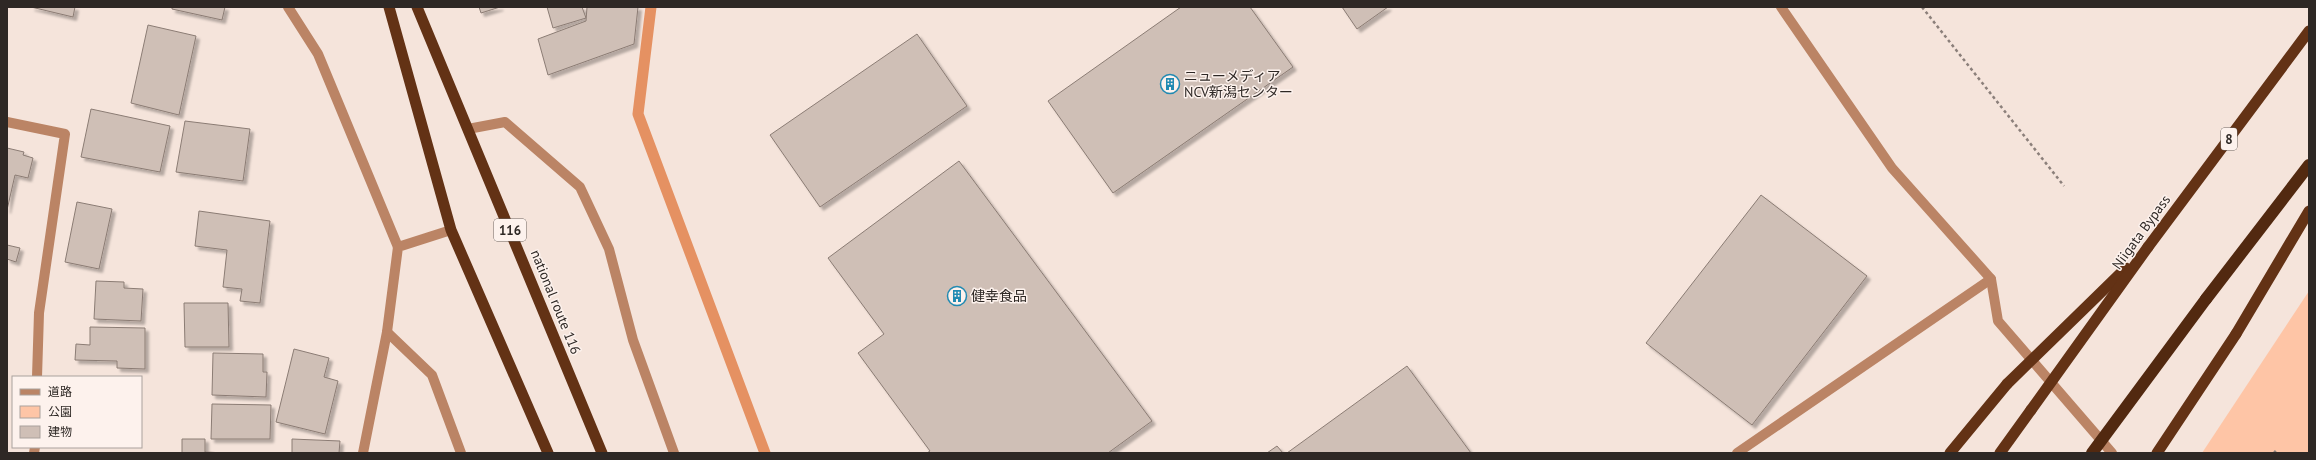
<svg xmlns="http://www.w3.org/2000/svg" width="2316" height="460" font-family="'PT Sans','Noto Sans JP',sans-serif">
	<defs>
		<filter id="shadow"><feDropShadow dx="3.5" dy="3.5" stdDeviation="1" flood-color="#0004"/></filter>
	</defs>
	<rect width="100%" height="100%" fill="#f5e4db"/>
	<polygon fill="#fec5a6" points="2309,291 2309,453 2202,453"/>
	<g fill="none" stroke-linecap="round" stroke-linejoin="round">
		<polyline stroke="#e59162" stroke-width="11" points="651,7 638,114 765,453"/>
	</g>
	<g fill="#cfbfb6" stroke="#8b7c74" filter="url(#shadow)">
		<polygon points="31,7 75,7 73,17"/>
		<polygon points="172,7 225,7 222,20 172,9"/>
		<polygon points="479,7 500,7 481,13"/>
		<polygon points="547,7 582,7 586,18 553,28"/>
		<polygon points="587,7 638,7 634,44 548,75 538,39 586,21"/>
		<polygon points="1181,7 1250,7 1293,67 1113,193 1048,101"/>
		<polygon points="1342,7 1388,7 1357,29"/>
		<polygon points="148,25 196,36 179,115 131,103"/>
		<polygon points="917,34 967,106 820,207 770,135"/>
		<polygon points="91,109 170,126 160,172 81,157"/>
		<polygon points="185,121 250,129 243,181 176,172"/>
		<polygon points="7,148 24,152 23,155 33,158 28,178 15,175 7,210"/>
		<polygon points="959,161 1152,421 1108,453 927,453 930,451 858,353 884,334 828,258"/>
		<polygon points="1761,195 1867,276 1752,425 1646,343"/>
		<polygon points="77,202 112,209 99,269 65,262"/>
		<polygon points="199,211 270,221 260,303 240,301 242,289 223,287 227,250 195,246"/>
		<polygon points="7,245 20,248 16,262 7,259"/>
		<polygon points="96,281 124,282 124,288 143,289 141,321 94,319"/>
		<polygon points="184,303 228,303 229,347 185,347"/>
		<polygon points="90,327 145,328 145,369 117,368 117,361 75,360 76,344 90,345"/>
		<polygon points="294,349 329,358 324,377 338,381 325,434 276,422"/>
		<polygon points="213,353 263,354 263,372 267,372 266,397 212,395"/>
		<polygon points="1407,366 1471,453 1287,453"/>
		<polygon points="212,404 271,405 270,439 211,439"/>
		<polygon points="182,439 205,439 205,452 226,453 182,453"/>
		<polygon points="292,439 340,441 339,453 292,453"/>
		<polygon points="1277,446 1283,453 1267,453"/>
	</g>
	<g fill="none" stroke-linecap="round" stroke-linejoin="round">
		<g stroke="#8b7f7a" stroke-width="2.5" stroke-dasharray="3 3" stroke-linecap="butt">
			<polyline points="1922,7 2064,186"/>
			<polyline points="2274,451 2276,453"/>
		</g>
		<g stroke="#bb8465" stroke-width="10">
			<polyline points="288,7 318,54 398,247"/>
			<polyline points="1781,7 1892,168 1991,279 1998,321 2112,453"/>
			<polyline points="7,122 65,134 39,313 37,377"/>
			<polyline points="468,129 505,122 580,187 609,249 633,340 674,453"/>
			<polyline points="387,332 432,375 461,453"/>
			<polyline points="34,453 35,447"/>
			<polyline points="363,453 387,332 398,247 451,230"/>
			<polyline points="1737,453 1991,279"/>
		</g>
		<g stroke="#633215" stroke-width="11">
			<polyline points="389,7 451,230 548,453"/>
			<polyline points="417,7 602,453"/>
			<polyline points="2148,247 2309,31"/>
			<polyline points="2236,334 2309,211"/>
			<polyline points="1950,453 2007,384"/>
			<polyline points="2000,453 2031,410"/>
		</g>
		<polyline stroke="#522910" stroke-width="12" points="2206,299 2309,165"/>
		<g stroke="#633215" stroke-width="11">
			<polyline points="2007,384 2126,268"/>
			<polyline points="2031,410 2148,247"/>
			<polyline points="2157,453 2236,334"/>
		</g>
		<polyline stroke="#522910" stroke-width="12" points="2092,453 2206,299"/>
	</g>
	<defs>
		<g id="building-ring" transform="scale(1)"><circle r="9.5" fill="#fdf2ed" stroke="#218ab2" stroke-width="1.5"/><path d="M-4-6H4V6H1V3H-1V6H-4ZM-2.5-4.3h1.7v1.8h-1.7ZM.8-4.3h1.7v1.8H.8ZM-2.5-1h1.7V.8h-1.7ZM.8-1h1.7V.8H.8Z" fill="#218ab2"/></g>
	</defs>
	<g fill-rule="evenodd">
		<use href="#building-ring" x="1170" y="84"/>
		<use href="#building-ring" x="957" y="296"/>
	</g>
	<g text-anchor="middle" stroke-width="3" stroke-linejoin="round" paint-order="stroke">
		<g fill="#fdf2ed" stroke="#6c6561" stroke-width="1">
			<rect x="2221" y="128" width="16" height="22" rx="3"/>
			<rect x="494" y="219" width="32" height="22" rx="3"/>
		</g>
		<g font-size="13" font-weight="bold" fill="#2e2825">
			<text x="2229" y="144">8</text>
			<text x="510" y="235">116</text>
		</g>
		<g font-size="14" fill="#2e2825" stroke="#fdf2ed" text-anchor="start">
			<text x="1184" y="81">ニューメディア<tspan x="1184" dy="16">NCV新潟センター</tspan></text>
			<text x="971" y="301">健幸食品</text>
		</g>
		<g font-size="14" fill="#2e2825" stroke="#fdf2ed">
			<text transform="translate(2141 232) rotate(-54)" y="5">Niigata Bypass</text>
			<text transform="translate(556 302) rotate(68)" y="5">national route 116</text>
		</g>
	</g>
	<rect width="2316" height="460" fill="none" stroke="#2e2825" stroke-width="16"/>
	<rect x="12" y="376" width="130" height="72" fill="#fdf2ed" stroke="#aaa19d"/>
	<rect x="20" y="389" width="20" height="6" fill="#bb8465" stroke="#aaa19d"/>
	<text x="48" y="396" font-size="12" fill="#2e2825">道路</text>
	<rect x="20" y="406" width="20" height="12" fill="#fec5a6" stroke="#aaa19d"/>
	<text x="48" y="416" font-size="12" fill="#2e2825">公園</text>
	<rect x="20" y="426" width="20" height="12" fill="#cfbfb6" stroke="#aaa19d"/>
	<text x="48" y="436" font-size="12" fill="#2e2825">建物</text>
</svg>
